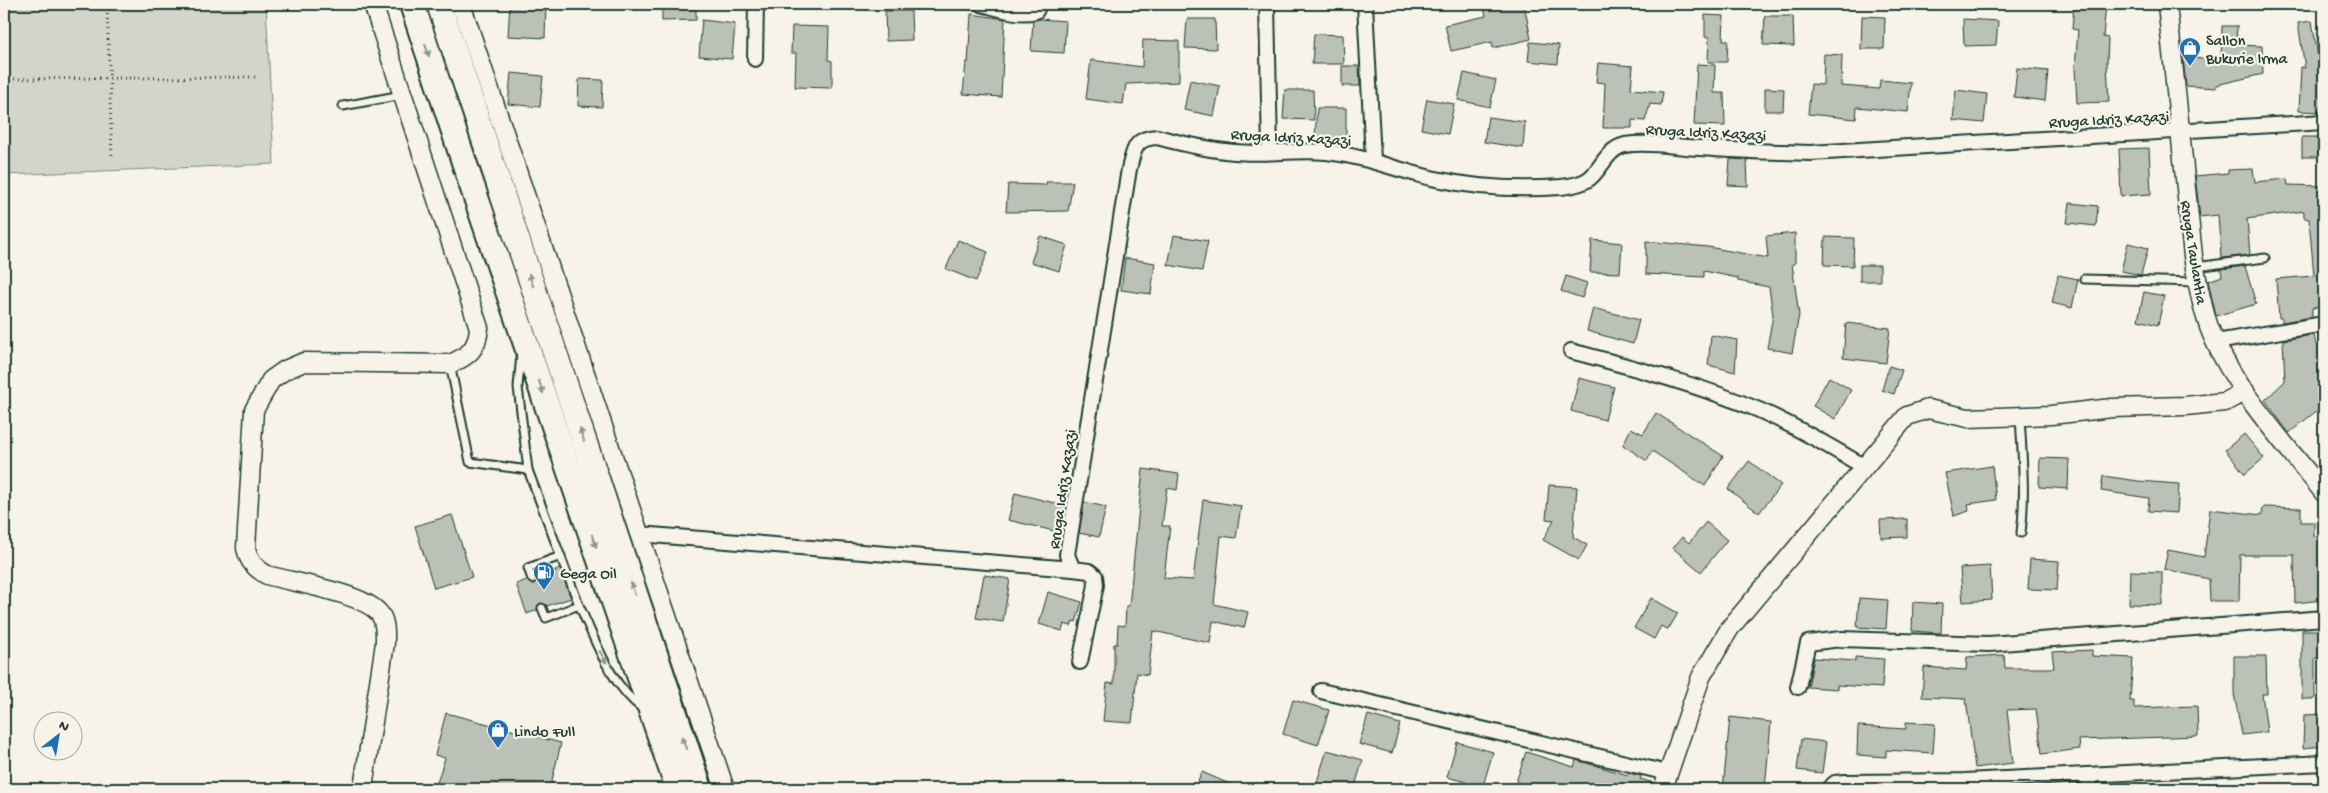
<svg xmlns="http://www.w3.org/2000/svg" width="2328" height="793" font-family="'Gochi Hand',sans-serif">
	<rect width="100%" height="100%" fill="#f7f3e8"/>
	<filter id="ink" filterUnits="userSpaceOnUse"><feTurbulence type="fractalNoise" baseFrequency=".02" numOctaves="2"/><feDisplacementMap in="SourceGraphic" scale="10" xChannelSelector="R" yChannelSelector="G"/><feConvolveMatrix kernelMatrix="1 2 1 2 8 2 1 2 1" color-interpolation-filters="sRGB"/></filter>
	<g filter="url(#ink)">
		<polygon fill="#d3d5ca" stroke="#79897f" points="4,4 266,4 274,164 4,175"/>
		<g fill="#bbc1b6" stroke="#1f3d34">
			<polygon points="510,4 546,4 545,38 508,36"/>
			<polygon points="662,4 696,4 696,20 662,21"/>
			<polygon points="1500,4 1524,4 1531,39 1493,48 1492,42 1451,51 1445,25 1486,16 1484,7"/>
			<polygon points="2074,4 2106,4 2103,37 2108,38 2107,63 2109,102 2077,103 2075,68 2078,30 2072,29"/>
			<polygon points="885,11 911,11 912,40 886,41"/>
			<polygon points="971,14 1005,19 1001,97 963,94 966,62 968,63"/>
			<polygon points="1705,15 1724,16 1723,40 1728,40 1727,62 1708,62 1709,37 1705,37"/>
			<polygon points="1765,16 1793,16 1794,46 1763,45"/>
			<polygon points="1862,16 1885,17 1884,49 1861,49"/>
			<polygon points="1039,19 1066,21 1064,53 1031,51 1033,20"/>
			<polygon points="1187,19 1215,19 1216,49 1185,48"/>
			<polygon points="1963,19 1998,21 1996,45 1964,46"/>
			<polygon points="702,20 735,24 732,59 699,56"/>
			<polygon points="2312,21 2320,68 2324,68 2324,112 2299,111 2301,67 2305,68 2298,23"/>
			<polygon points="792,26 829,27 828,60 832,61 832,88 795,87 796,53 791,53"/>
			<polygon points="2222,26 2237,26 2236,45 2262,46 2263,74 2216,85 2216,88 2186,86 2183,57 2221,61"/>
			<polygon points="1314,34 1343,35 1344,64 1312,64"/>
			<polygon points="1143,40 1179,41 1179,82 1126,84 1123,104 1086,99 1091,60 1142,67"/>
			<polygon points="1530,42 1559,45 1558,64 1528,61"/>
			<polygon points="1824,54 1842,55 1841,86 1879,89 1880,80 1911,83 1908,112 1857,107 1856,119 1808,114 1811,84 1823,85"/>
			<polygon points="1598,63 1633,66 1631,89 1663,92 1661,105 1650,104 1645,121 1632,120 1632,128 1603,128 1605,83 1596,82"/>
			<polygon points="1697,64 1715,65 1714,93 1724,93 1725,126 1694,125"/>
			<polygon points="1342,66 1359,66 1360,86 1342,86"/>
			<polygon points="2017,68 2048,71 2045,101 2014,97"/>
			<polygon points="511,73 543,76 540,107 508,104"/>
			<polygon points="1464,73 1496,80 1490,107 1458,100"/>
			<polygon points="579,79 603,80 602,107 578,106"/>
			<polygon points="1190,80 1220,86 1214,116 1184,110"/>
			<polygon points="1765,88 1784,89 1783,111 1765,111"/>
			<polygon points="1285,90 1313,90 1314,120 1283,119"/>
			<polygon points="1956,90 1987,94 1984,123 1953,120"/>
			<polygon points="1427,99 1454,104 1448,134 1421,129"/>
			<polygon points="1317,108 1346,108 1346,138 1315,137"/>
			<polygon points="1488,117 1525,122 1523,148 1484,142"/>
			<rect x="2302" y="137" width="16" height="20"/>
			<polygon points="2149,148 2151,194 2121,196 2119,149"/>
			<polygon points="1730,159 1747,160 1748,186 1728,185"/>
			<polygon points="2253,169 2255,182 2287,179 2288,185 2324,186 2324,307 2312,308 2312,317 2282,322 2282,318 2279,318 2276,279 2314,276 2309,219 2304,218 2304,211 2247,219 2250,255 2221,258 2218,215 2200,217 2195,176 2228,173 2228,170"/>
			<polygon points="1046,182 1073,182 1068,211 1006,212 1008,184 1046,185"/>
			<polygon points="2070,203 2098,206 2096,226 2067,223"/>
			<polygon points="1795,233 1795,264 1792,264 1799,315 1792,353 1767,348 1773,315 1769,287 1738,281 1738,278 1704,271 1704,277 1646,274 1646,241 1708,247 1768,258 1766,236"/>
			<polygon points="1174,235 1208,241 1202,271 1168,265"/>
			<polygon points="1040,236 1067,245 1059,271 1031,262"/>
			<polygon points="1825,237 1854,238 1853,266 1824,265"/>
			<polygon points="958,240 988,252 976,281 946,269"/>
			<polygon points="1592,240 1622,243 1620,273 1590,272"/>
			<polygon points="2128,243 2148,248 2141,275 2121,271"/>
			<polygon points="1125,258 1155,263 1151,294 1121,290"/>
			<rect x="1860" y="265" width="20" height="16"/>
			<polygon points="2245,266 2256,304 2216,316 2208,281 2222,276 2221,269"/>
			<polygon points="2058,275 2078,279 2072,308 2052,303"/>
			<polygon points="1566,276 1587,283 1582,298 1561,291"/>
			<polygon points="2144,292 2164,296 2158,325 2138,320"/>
			<polygon points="1593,308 1639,320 1633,344 1587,331"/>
			<polygon points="1846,323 1890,328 1886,363 1843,358"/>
			<polygon points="1711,335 1737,340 1735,372 1708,365"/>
			<polygon points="2314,335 2316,345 2324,344 2324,405 2289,433 2265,400 2285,381 2283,340"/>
			<polygon points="1889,366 1902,370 1894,394 1882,390"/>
			<polygon points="1829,377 1851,390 1835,419 1813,406"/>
			<polygon points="1579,378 1614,387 1605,420 1571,411"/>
			<polygon points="1656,413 1723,456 1705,486 1652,451 1647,461 1623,445 1631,428 1643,434"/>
			<polygon points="2244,434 2264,458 2245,474 2225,450"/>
			<polygon points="2040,458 2069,459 2068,489 2039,487"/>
			<polygon points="1749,461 1781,485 1759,513 1728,489"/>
			<polygon points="1992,466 1996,500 1968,504 1969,511 1954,516 1945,473"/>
			<polygon points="1143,469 1179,474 1177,490 1167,488 1162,526 1170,526 1164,578 1193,580 1203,500 1241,506 1236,538 1221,536 1214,604 1248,612 1244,628 1213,621 1210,643 1153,631 1148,675 1137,673 1132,723 1103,721 1107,683 1114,684 1114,644 1117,644 1118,625 1125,626 1126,606 1129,606"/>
			<polygon points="2103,476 2138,481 2179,484 2177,513 2148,511 2149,498 2101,491"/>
			<polygon points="1549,485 1577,487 1573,537 1587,545 1579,560 1543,540 1554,520 1546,519"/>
			<polygon points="1015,493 1066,506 1062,529 1055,527 1054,531 1008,520"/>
			<polygon points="1084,502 1106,507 1099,537 1079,533"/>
			<polygon points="2263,507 2301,508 2301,522 2314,522 2314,536 2324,537 2324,600 2295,603 2294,555 2240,555 2239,601 2210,601 2209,579 2164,569 2168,550 2204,557 2210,509 2262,515"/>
			<polygon points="452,515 472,577 434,588 415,526"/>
			<polygon points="1907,519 1907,537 1881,538 1880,520"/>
			<polygon points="1706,522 1727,540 1701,572 1673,548 1682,537 1689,543"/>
			<polygon points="2030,559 2059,561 2057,590 2028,589"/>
			<polygon points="1990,566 1992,600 1963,602 1960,568"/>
			<polygon points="560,569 571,598 547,606 540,603 538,605 537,610 527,614 516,584 527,580 533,584 536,582 537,577"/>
			<polygon points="2130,571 2162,572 2162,605 2129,604"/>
			<polygon points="984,575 1010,579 1003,622 976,618"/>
			<polygon points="1048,592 1082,602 1076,622 1073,621 1071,626 1064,624 1062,631 1039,624"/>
			<polygon points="1651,598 1678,613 1668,630 1661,626 1654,639 1634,628"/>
			<polygon points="1859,598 1888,600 1886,629 1857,627"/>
			<polygon points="1913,602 1942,604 1941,633 1912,631"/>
			<polygon points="2302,630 2323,630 2322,658 2315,658 2315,699 2302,699"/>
			<polygon points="2092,650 2092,656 2133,658 2130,701 2134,701 2134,708 2197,706 2198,736 2079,740 2080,749 2042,754 2036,709 2007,710 2013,763 1975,768 1966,699 1922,697 1924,667 1966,670 1967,657 2004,655 2005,668 2054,668 2052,652"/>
			<polygon points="2234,656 2266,656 2267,694 2262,694 2267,732 2242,735 2234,694"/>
			<polygon points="1855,657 1884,659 1882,688 1837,685 1837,689 1808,687 1814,658 1855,661"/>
			<polygon points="1293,700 1329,710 1318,745 1283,734"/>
			<polygon points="446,713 561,743 550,789 435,789 445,758 435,755"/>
			<polygon points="2324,714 2324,746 2303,748 2304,715"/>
			<polygon points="1368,715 1400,724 1392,753 1359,744"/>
			<polygon points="1730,717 1771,722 1765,789 1723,789"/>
			<polygon points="1906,722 1935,724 1933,753 1886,750 1886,757 1857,755 1858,726 1906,729"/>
			<polygon points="1801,739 1826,742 1822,773 1797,770"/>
			<polygon points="1457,742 1493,752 1482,789 1464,789 1466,782 1447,777"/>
			<polygon points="1327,750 1363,760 1354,789 1331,789 1316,785"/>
			<polygon points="1526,752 1574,767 1576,760 1628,775 1629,773 1641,776 1640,779 1654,783 1653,789 1541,789 1516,782"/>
			<polygon points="1202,772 1241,789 1195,789"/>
		</g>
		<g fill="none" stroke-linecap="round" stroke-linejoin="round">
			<g stroke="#1f3d34" stroke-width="11">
				<g id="service">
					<polyline points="343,106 402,95"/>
					<polyline points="2195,267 2265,258"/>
					<polyline points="2084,279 2197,282"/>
					<polyline points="521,354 518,387 528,470"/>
					<polyline points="450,364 470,462 528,470 579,605 546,618 542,608"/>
					<path d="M2020,416C2022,455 2026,494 2021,533"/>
					<polyline points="532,579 528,568 561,556"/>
					<path d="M579,605C596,642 610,685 644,710"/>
				</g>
			</g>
			<g stroke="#1f3d34" stroke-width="18">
				<g id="minor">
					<path d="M981,4C999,8 1018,16 1036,11L1039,4"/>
					<polyline points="1267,4 1270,152"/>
					<polyline points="1365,4 1373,160"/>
					<polyline points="755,59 756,4"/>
					<polyline points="2216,342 2324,324"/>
					<path d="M1571,351C1634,368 1699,385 1759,410C1795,426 1829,446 1863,466"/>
					<path d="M639,534L1073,569L1067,555L1129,169C1134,150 1134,138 1157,137C1183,144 1209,150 1235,152C1266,155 1296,149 1326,152C1365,156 1399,171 1436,179C1477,188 1520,190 1561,187C1570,186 1583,184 1590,178C1602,168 1607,149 1625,145C1649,141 1676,147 1700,148C1737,151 1773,152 1810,153L2324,122"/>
					<polyline points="1073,569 1089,571 1095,576 1096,585 1080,662"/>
					<polyline points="1798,687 1808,643 1841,639 1989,644 2324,618"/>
					<polyline points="1321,691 1668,773"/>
					<polyline points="2089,775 2089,789"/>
					<polyline points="1828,789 1835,783 1845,782 1965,781 2324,763"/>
				</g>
			</g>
			<g stroke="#1f3d34" stroke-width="21">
				<g id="tertiary">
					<polyline points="461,4 725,789"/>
					<path d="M2167,4L2193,256C2197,280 2201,304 2209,327C2231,386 2285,443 2324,493"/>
					<path d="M365,789L364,781L385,643C385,633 386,621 379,613C362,593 294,583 267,575C255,568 249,562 246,548L254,410L271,380L285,370L304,362L450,364C469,356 477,349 479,328L373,4"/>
					<polyline points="1663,789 1701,677 1730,628 1907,416 1928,409 1968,418 2051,415 2112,408 2185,406 2225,402 2245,391"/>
				</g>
			</g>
			<g stroke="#1f3d34" stroke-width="28">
				<g id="trunk">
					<polyline points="412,4 468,174 678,789"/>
					<polyline points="439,4 700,789"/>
				</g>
			</g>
			<g stroke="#1f3d34" stroke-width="3" stroke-dasharray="1 4" stroke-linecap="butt">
				<polyline points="107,4 112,157"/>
				<polyline points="4,5 49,4"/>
				<polyline points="4,79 258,77"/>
			</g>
			<use href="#service" stroke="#f7f3e8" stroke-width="7"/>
			<use href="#minor" stroke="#f7f3e8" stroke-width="14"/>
			<use href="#tertiary" stroke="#f7f3e8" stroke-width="18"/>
			<use href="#trunk" stroke="#f7f3e8" stroke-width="24"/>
		</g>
		<defs><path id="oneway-solid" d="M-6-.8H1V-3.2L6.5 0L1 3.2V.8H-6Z" transform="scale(1.25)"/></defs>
		<g fill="#8b988e">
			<use href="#oneway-solid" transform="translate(427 50) rotate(72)"/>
			<use href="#oneway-solid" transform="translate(531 280) rotate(-108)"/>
			<use href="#oneway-solid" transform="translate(541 387) rotate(71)"/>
			<use href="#oneway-solid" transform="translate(582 435) rotate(-108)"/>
			<use href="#oneway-solid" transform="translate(594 541) rotate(71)"/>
			<use href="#oneway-solid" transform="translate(633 589) rotate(-108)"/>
			<use href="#oneway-solid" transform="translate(603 657) rotate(60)"/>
			<use href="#oneway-solid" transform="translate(684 743) rotate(-109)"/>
		</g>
	</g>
	<defs>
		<g id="shop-pin" transform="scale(1.125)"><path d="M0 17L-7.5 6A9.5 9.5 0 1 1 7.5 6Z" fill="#1f6fb2" stroke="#f7f3e8"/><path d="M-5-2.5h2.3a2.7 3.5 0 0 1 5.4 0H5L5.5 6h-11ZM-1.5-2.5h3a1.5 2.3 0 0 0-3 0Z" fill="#fff"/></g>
		<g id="fuel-pin" transform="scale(1.125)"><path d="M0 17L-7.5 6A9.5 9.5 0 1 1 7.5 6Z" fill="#1f6fb2" stroke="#f7f3e8"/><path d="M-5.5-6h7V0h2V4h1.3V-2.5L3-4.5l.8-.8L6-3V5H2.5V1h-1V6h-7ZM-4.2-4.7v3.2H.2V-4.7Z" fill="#fff"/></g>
	</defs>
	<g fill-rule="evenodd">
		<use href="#shop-pin" x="2190" y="48"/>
		<use href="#fuel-pin" x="544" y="572"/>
		<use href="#shop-pin" x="498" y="730"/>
	</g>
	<g text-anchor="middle" stroke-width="4.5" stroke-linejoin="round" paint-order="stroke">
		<g font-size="16" fill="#1f3d34" stroke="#f7f3e8" text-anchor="start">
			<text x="2206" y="45">Sallon<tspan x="2206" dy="18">Bukurie Irma</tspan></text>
			<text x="560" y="578">Gega Oil</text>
			<text x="514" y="736">Lindo Full</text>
		</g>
		<g font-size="16" fill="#1f3d34" stroke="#f7f3e8">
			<text transform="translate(2109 118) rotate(-3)" y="6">Rruga Idriz Kazazi</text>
			<text transform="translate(1706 131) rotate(3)" y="6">Rruga Idriz Kazazi</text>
			<text transform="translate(1291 136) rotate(3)" y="6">Rruga Idriz Kazazi</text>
			<text transform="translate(2195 252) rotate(81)" y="6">Rruga Taulantia</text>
			<text transform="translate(1061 489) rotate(-82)" y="6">Rruga Idriz Kazazi</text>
		</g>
	</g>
	<rect width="2328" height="793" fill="none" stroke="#f7f3e8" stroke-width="20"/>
	<rect x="10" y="10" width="2308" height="773" fill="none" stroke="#1f3d34" stroke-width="2" filter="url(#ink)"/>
	<g transform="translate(58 736) rotate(31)"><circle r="24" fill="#f7f3e8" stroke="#a1aaa0"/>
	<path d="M0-4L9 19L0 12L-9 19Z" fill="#1f6fb2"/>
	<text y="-8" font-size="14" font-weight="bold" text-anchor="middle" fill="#1f3d34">N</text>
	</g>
</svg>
